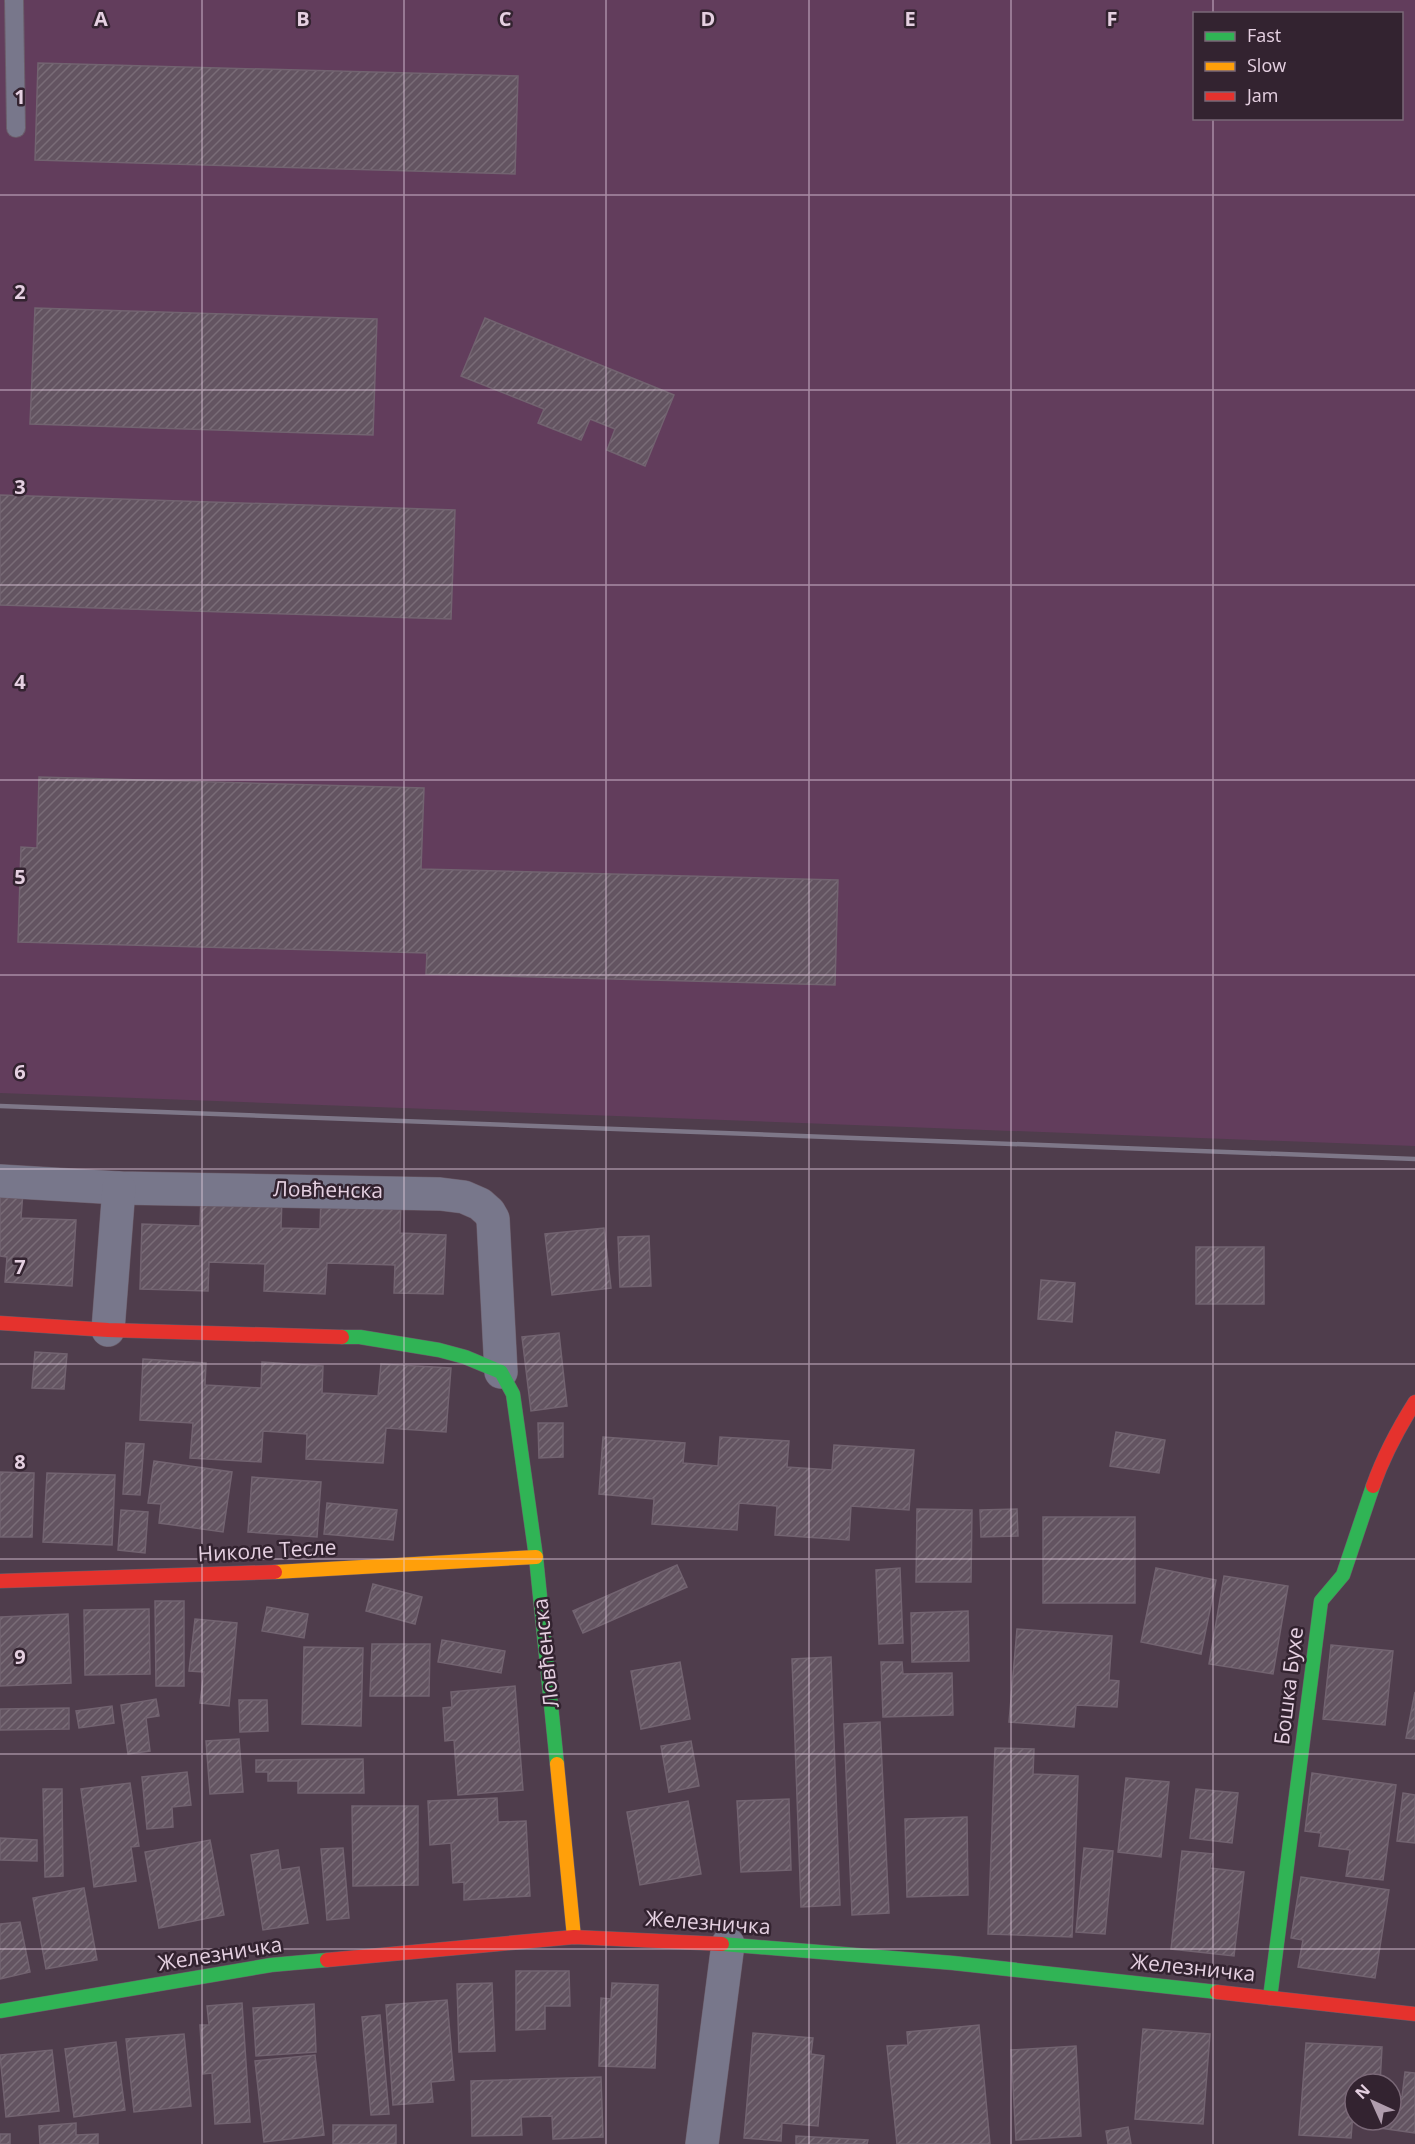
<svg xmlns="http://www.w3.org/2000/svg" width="1415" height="2144" font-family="'Open Sans',sans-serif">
	<defs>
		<pattern id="building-hatch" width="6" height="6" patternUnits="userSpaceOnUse" patternTransform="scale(1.5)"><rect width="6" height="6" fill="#635461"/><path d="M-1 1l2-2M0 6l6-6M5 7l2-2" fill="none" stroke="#796c77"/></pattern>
	</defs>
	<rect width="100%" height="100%" fill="#4f3d4c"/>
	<path fill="#623d5c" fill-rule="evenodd" d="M0,0H1415V1146L0,1093ZM1194,14H1402V118H1194Z"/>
	<g fill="url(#building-hatch)" stroke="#726370" stroke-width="1.5">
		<polygon points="38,63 518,76 515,174 35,160"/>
		<polygon points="35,308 377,319 373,435 30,424"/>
		<polygon points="485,318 674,395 645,466 607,450 615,429 590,419 581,440 538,423 544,409 461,376"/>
		<polygon points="0,495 455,510 451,619 0,605"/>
		<polygon points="39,777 424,788 421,869 838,880 835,985 426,974 427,953 18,942 21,847 37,848"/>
		<polygon points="0,1191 23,1192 21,1218 76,1220 72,1286 5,1282 7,1257 0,1256"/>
		<polygon points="201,1195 282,1198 281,1228 320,1229 321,1196 401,1199 400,1233 446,1235 443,1294 394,1293 395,1265 327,1263 325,1294 264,1291 265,1264 209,1262 208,1291 140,1289 142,1224 200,1226"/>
		<polygon points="604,1228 611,1288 552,1295 545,1234"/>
		<polygon points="649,1236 651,1286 620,1287 618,1237"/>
		<rect x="1196" y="1247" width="68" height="57"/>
		<polygon points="1041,1280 1075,1283 1072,1322 1038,1319"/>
		<polygon points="559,1333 567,1406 531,1411 522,1337"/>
		<polygon points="35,1352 67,1354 64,1389 32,1388"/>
		<polygon points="143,1359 206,1363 205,1385 261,1388 262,1362 323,1366 322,1393 378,1396 381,1364 451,1368 446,1432 386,1428 383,1463 306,1459 307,1434 263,1431 261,1462 190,1458 193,1423 140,1420"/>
		<polygon points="538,1423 563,1423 563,1457 539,1458"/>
		<polygon points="1116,1432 1165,1440 1159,1473 1110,1466"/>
		<polygon points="603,1437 685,1443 683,1463 718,1466 720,1437 789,1441 787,1467 832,1470 834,1445 914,1450 909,1510 851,1506 849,1540 775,1535 777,1506 739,1503 737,1530 652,1524 654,1499 599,1494"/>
		<polygon points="126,1443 144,1444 140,1495 123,1494"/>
		<polygon points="154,1461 232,1472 223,1532 159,1523 161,1504 148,1503"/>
		<polygon points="0,1472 34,1473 32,1537 0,1537"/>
		<polygon points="47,1473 115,1475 112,1545 43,1542"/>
		<polygon points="252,1477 321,1482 317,1537 248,1532"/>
		<polygon points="327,1503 397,1510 393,1540 324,1534"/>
		<polygon points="917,1509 972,1510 971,1582 916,1582"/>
		<polygon points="1017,1509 1018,1536 981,1537 980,1510"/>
		<polygon points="121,1510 148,1512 145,1553 118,1550"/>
		<rect x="1043" y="1517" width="92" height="86"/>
		<polygon points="677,1565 687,1587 583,1633 573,1611"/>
		<polygon points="900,1568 903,1643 879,1644 876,1570"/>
		<polygon points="1156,1568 1216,1580 1201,1654 1141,1642"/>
		<polygon points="1224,1576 1288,1586 1273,1674 1209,1664"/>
		<polygon points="373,1584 422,1597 415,1624 366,1611"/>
		<polygon points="155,1601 184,1601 184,1686 156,1686"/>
		<polygon points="267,1607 308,1614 304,1638 262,1631"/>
		<polygon points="149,1609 150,1674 85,1675 84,1610"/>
		<polygon points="968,1611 969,1661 912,1662 911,1613"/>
		<polygon points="68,1614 71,1683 0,1686 0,1617"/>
		<polygon points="195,1619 237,1623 229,1706 200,1703 204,1672 189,1671"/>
		<polygon points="1017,1629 1112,1636 1109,1680 1119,1681 1117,1707 1076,1705 1074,1727 1009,1722"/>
		<polygon points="442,1640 505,1651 501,1673 438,1662"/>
		<polygon points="372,1644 430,1644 429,1696 370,1696"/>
		<polygon points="1331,1645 1393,1651 1385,1725 1323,1719"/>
		<polygon points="304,1647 363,1648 361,1726 302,1724"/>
		<polygon points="831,1657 840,1905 801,1907 792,1659"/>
		<polygon points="680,1662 690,1719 641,1729 631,1671"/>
		<polygon points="881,1662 902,1662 903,1674 952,1673 953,1715 883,1717"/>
		<polygon points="515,1686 523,1790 458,1795 454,1740 445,1741 443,1708 452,1707 451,1692"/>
		<polygon points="1415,1692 1415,1739 1406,1738"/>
		<polygon points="156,1699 159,1716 146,1718 150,1751 128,1754 121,1705"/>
		<polygon points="239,1700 267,1700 268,1731 240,1732"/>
		<polygon points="112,1706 114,1723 79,1728 76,1711"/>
		<polygon points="69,1708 69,1729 0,1730 0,1709"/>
		<polygon points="880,1722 889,1913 852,1915 844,1724"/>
		<polygon points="239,1739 243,1792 210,1794 206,1741"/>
		<polygon points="691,1741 699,1786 669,1792 661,1746"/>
		<polygon points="995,1748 1034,1749 1033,1774 1078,1776 1072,1937 988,1934"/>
		<polygon points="363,1759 364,1793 298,1793 298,1781 268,1781 268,1772 256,1772 256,1760"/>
		<polygon points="187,1772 191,1805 172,1807 173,1827 147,1829 142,1777"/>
		<polygon points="1312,1773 1396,1785 1383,1880 1346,1876 1350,1850 1319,1846 1321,1833 1305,1831"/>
		<polygon points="1126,1778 1169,1782 1161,1857 1118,1852"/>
		<polygon points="130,1783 139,1846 131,1847 136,1881 94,1887 81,1789"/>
		<polygon points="43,1789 62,1789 63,1876 45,1877"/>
		<polygon points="1196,1789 1238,1793 1232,1843 1190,1838"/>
		<polygon points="1403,1793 1415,1795 1415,1843 1397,1841"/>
		<polygon points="497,1798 498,1822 526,1821 530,1896 464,1900 464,1882 453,1883 451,1843 430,1845 428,1801"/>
		<polygon points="789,1799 791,1870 741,1872 737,1801"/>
		<polygon points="688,1801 701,1874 640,1885 627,1812"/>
		<polygon points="352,1806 418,1806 418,1885 353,1886"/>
		<polygon points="967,1817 968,1895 907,1897 905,1819"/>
		<polygon points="0,1838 37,1840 37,1861 0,1860"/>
		<polygon points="210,1840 224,1915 159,1928 145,1852"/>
		<polygon points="343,1848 349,1918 327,1920 321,1849"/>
		<polygon points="1084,1848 1113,1851 1105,1934 1076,1932"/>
		<polygon points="278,1850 281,1870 299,1867 308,1923 263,1930 251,1855"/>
		<polygon points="1182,1851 1213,1854 1210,1868 1244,1872 1234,1956 1171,1949"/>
		<polygon points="1301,1877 1389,1890 1375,1978 1298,1967 1303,1940 1291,1938"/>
		<polygon points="84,1888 97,1960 46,1969 33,1898"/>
		<polygon points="20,1922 30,1972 0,1979 0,1924"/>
		<polygon points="516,1971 569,1971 570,2006 545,2006 545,2029 516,2030"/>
		<polygon points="492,1983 495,2051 459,2052 457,1984"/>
		<polygon points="612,1983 658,1985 655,2068 599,2066 601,1998 611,1999"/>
		<polygon points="447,2000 454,2080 431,2082 433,2102 393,2105 386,2005"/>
		<polygon points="242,2003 250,2122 215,2124 212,2073 203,2074 200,2025 209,2025 207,2006"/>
		<polygon points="314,2004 316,2052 256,2056 253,2008"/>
		<polygon points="380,2015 389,2114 371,2115 362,2017"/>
		<polygon points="979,2025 990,2144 897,2144 887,2046 908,2045 907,2032"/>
		<polygon points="1143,2029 1210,2034 1203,2124 1135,2119"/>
		<polygon points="753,2033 813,2038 811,2054 824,2056 818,2126 782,2123 781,2141 744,2138"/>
		<polygon points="184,2034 191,2106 134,2112 126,2039"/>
		<polygon points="116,2042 125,2110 74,2117 65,2049"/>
		<polygon points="1306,2043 1382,2047 1380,2084 1355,2084 1355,2113 1353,2113 1351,2138 1299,2135"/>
		<polygon points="1076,2046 1081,2136 1016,2140 1011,2050"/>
		<polygon points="52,2050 59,2111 6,2117 0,2055"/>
		<polygon points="315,2055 324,2135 264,2142 255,2061"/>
		<polygon points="1405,2072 1415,2073 1415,2133 1373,2127 1374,2120 1391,2120 1391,2096 1402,2097"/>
		<polygon points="601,2077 603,2137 553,2139 552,2116 521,2117 522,2135 472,2136 471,2081"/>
		<polygon points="76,2123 76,2135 98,2134 98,2144 40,2144 39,2126"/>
		<rect x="333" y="2125" width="63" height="19"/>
		<polygon points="1128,2127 1131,2144 1108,2144 1106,2131"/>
		<rect x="0" y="2134" width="10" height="10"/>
		<polygon points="796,2136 868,2140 867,2144 796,2144"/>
	</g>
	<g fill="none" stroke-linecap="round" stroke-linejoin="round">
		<g stroke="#6b5c69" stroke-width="20">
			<polyline id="lane" points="14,0 16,128"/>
		</g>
		<g stroke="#6b5c69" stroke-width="34">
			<g id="street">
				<polyline points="0,1181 119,1188 440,1194 464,1197 480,1204 489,1212 493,1219 501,1372"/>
				<polyline points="108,1330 119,1188"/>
				<polyline points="702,2144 728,1944"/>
			</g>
		</g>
		<g stroke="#6b5c69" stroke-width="15">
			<g id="fast">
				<polyline points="342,1337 360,1337 439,1350 465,1357 501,1372 513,1394 536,1557 557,1764"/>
				<polyline points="722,1944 953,1963 1217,1992"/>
				<polyline points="1270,1998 1321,1601 1343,1575 1373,1486"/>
				<polyline points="0,2011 271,1965 327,1960"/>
			</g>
		</g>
		<g stroke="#6b5c69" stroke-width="15">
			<g id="slow">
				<polyline points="275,1572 536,1557"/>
				<polyline points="557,1764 574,1937"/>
			</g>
		</g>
		<g stroke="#6b5c69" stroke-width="15">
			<g id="jam">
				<polyline points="0,1323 108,1330 342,1337"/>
				<path d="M1373,1486C1384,1455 1398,1429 1415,1402"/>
				<polyline points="0,1581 275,1572"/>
				<polyline points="327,1960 574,1937 722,1944"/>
				<polyline points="1217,1992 1415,2014"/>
			</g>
		</g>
		<use href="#lane" stroke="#78778b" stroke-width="18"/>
		<use href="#street" stroke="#78778b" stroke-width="33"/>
		<use href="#fast" stroke="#30b455" stroke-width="14"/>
		<use href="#slow" stroke="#ff9f0a" stroke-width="14"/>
		<use href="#jam" stroke="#e5322d" stroke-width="14"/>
		<polyline stroke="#7e7788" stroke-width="4.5" points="0,1106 1415,1159"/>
	</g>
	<path fill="none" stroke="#e5d0e1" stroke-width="1.5" stroke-opacity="0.55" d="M202,0V2144M404,0V2144M606,0V2144M809,0V2144M1011,0V2144M1213,0V14M1213,118V2144M0,195H1415M0,390H1415M0,585H1415M0,780H1415M0,975H1415M0,1169H1415M0,1364H1415M0,1559H1415M0,1754H1415M0,1949H1415"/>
	<g text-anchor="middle" stroke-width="5" stroke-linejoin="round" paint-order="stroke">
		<g font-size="21" fill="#e5d0e1" stroke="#332330">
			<text transform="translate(328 1190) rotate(1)" y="7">Ловћенска</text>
			<text transform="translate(267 1551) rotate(-3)" y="7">Николе Тесле</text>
			<text transform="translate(546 1653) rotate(-96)" y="7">Ловћенска</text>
			<text transform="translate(1289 1686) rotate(-83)" y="7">Бошка Бухе</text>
			<text transform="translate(708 1923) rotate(4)" y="7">Железничка</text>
			<text transform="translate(220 1954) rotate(-9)" y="7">Железничка</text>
			<text transform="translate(1193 1968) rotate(6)" y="7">Железничка</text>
		</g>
	</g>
	<g font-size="20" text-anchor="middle" font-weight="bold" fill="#e5d0e1" stroke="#332330" stroke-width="5" stroke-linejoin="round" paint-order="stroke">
		<text x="101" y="26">A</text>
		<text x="303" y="26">B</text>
		<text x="505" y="26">C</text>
		<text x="708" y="26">D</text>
		<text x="910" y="26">E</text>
		<text x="1112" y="26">F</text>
		<text x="20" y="104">1</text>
		<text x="20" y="299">2</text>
		<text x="20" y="494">3</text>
		<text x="20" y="689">4</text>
		<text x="20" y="884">5</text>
		<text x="20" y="1079">6</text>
		<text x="20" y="1274">7</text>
		<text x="20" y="1469">8</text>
		<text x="20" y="1664">9</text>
	</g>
	<rect x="1193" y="12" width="210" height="108" fill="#332330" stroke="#7a6877" stroke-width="1.5"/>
	<rect x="1205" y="32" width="30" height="9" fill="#30b455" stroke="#7a6877" stroke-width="1.5"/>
	<text x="1247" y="42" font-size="18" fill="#e5d0e1">Fast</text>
	<rect x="1205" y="62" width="30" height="9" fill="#ff9f0a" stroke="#7a6877" stroke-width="1.5"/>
	<text x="1247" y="72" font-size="18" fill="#e5d0e1">Slow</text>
	<rect x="1205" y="92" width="30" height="9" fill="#e5322d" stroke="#7a6877" stroke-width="1.5"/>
	<text x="1247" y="102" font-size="18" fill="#e5d0e1">Jam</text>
	<g transform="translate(1373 2102) rotate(315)"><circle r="28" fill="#332330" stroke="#7a6877" stroke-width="1.5"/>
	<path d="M0-4.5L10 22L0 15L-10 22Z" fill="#b09dad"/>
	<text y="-9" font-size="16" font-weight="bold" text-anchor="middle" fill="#e5d0e1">N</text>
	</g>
</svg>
